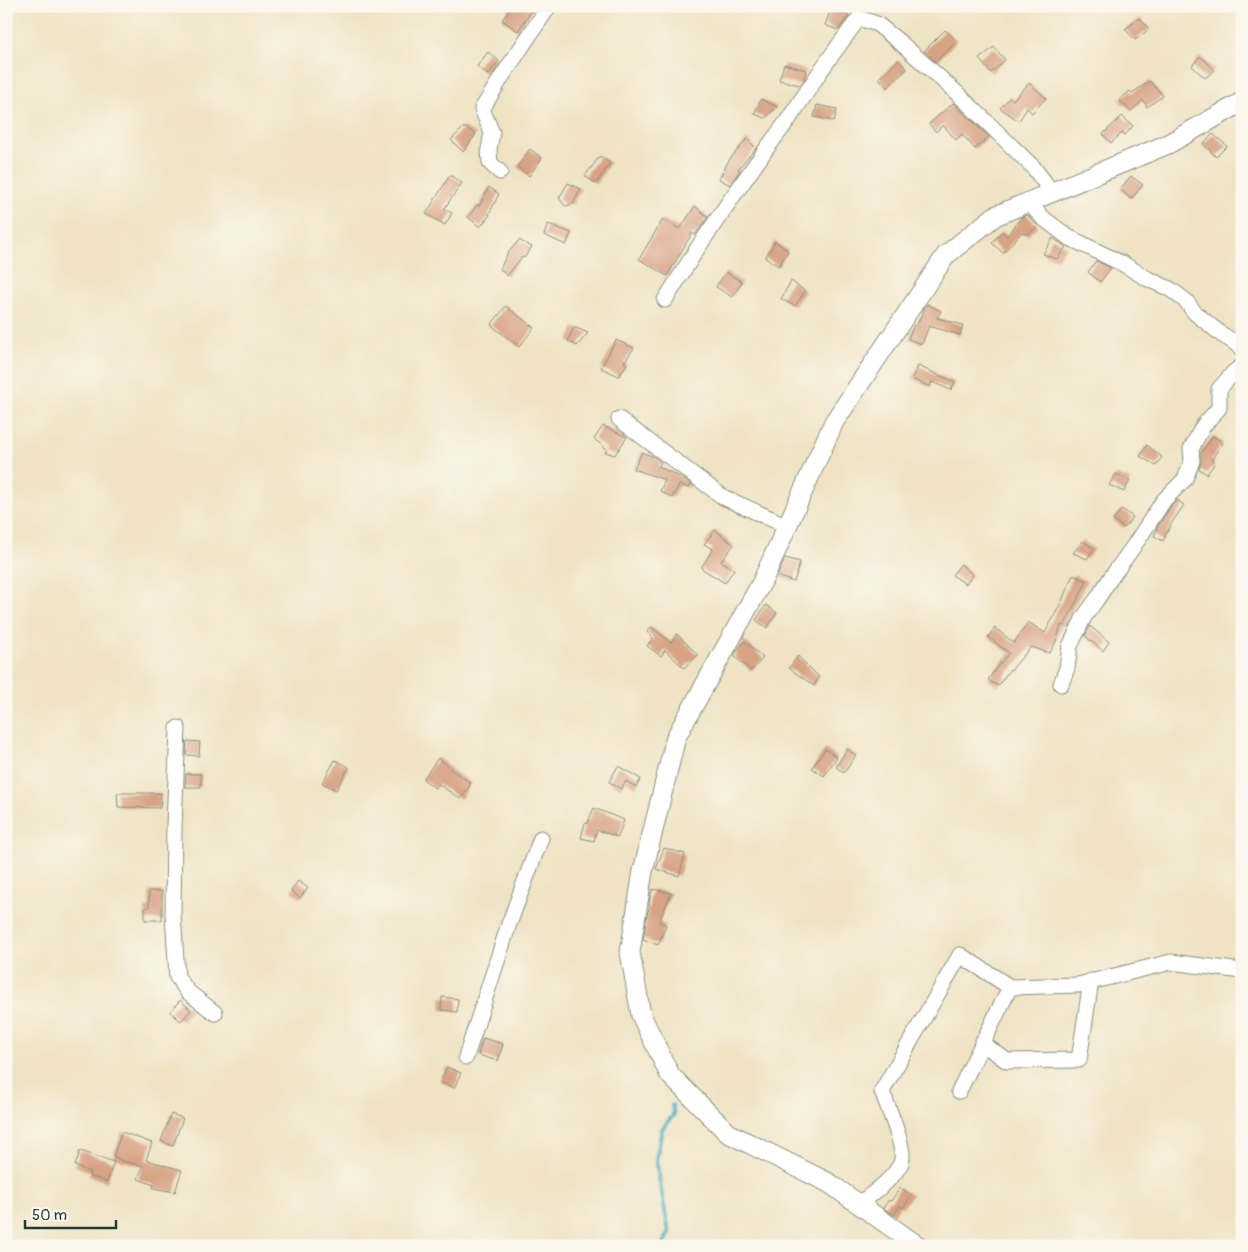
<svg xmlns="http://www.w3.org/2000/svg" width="1248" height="1252" font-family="Pangolin,sans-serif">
	<rect width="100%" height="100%" fill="#fbf7ec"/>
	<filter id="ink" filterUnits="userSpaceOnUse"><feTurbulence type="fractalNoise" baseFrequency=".02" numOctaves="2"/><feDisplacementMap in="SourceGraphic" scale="10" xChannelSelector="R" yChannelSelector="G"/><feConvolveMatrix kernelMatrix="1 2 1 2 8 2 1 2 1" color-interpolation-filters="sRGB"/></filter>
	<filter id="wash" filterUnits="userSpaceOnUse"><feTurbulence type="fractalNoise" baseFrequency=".0096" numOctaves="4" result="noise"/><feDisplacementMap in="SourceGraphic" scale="20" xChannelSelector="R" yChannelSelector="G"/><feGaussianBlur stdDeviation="1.12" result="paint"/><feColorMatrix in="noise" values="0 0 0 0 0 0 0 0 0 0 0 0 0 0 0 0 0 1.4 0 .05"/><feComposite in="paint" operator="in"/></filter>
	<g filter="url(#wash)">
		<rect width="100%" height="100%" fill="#efe3c4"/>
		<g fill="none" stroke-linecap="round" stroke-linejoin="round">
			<polyline stroke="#3eacbc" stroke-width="4" points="662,1246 669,1233 656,1160 662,1129 674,1114 672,1105"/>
		</g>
		<g id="blocks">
			<g fill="#d8a385">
				<polygon points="512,6 535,6 518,31 502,20"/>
				<polygon points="831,9 849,16 838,30 825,25"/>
				<polygon points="1140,18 1149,29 1135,40 1125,29"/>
				<polygon points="945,30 957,41 936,62 924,51"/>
				<polygon points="994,47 1005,60 991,73 979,59"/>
				<polygon points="488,52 499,61 488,75 477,66"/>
				<polygon points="1200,56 1215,70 1205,78 1192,66"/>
				<polygon points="898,60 907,69 887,88 879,78"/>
				<polygon points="784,64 806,70 804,80 800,85 779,80"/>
				<polygon points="1150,81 1163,96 1147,107 1143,100 1131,111 1119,100 1130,91 1132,93"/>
				<polygon points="1029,83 1046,98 1032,113 1027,108 1019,121 1000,108 1010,97 1013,100"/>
				<polygon points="761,99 777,107 765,118 754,114"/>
				<polygon points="953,103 989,137 975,149 962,134 956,140 943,125 936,132 929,124"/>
				<polygon points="817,105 837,109 834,121 814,117"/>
				<polygon points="1122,116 1133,126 1125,135 1122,133 1111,143 1103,134"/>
				<polygon points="464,127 476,134 463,152 451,140"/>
				<polygon points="1213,134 1227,146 1216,157 1203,144"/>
				<polygon points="747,139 756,148 738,169 740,170 730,185 719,179 729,160"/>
				<polygon points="530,149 542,158 529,176 517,167"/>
				<polygon points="600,156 610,163 596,184 585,176"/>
				<polygon points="450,175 462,183 444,209 452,213 445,225 426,214"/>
				<polygon points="1131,176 1143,185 1131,199 1120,189"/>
				<polygon points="568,183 581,189 573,204 565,206 559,198"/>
				<polygon points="489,187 499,194 489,214 490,215 480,227 468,217 477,205 479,206"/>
				<polygon points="695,206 708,217 695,235 692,233 667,276 639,259 663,219 680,229"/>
				<polygon points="1027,215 1038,226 1028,235 1022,232 1003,253 992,243 1002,231 1007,236 1022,217"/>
				<polygon points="548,224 571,233 566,245 544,235"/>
				<polygon points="1053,238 1066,247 1057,259 1043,254"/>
				<polygon points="519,240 532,247 524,258 522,257 507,276 500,269 508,253"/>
				<polygon points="775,241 788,251 779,266 765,258"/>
				<polygon points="1096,261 1111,268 1100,282 1088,272"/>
				<polygon points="726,272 742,282 732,297 716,287"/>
				<polygon points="791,281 805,291 795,306 781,299"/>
				<polygon points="927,304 941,311 937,318 963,325 960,335 929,326 922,344 908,339 914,325 916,326"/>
				<polygon points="506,306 534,328 519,347 491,325"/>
				<polygon points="574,327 588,333 577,346 568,341"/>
				<polygon points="616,340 634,348 624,362 627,364 619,376 601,368"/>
				<polygon points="918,366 955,382 951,390 932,382 930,387 912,379"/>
				<polygon points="603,426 627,437 615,455 605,452 607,449 594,439"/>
				<polygon points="1213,436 1223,443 1211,460 1215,463 1207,474 1199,469 1201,461 1201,452"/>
				<polygon points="1147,445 1162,457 1156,466 1140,456"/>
				<polygon points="642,452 654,457 661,463 658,466 680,477 691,484 689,488 679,485 672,498 660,491 665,480 634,469"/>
				<polygon points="1116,474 1130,480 1124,492 1109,485"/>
				<polygon points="1177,500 1184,505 1171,524 1163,541 1154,536 1158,526 1171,506"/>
				<polygon points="1122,509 1133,517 1124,528 1113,520"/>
				<polygon points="715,530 734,545 721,561 734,569 725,583 701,568 713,549 704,544"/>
				<polygon points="1083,541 1094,549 1087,559 1073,553"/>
				<polygon points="785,558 800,562 794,582 777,576"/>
				<polygon points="961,564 973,575 966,584 952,575"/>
				<polygon points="1073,575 1087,581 1064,626 1061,625 1057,639 1050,653 1031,647 1011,670 1010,669 998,686 988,680 997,667 1009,653 988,637 995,628 1014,643 1028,622 1045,633 1061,603"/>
				<polygon points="766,605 777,613 767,628 756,620"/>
				<polygon points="1090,626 1109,642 1103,651 1085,636"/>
				<polygon points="651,627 671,642 677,634 698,655 684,668 665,650 661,656 647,646 653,638 647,632"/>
				<polygon points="745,641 763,658 751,671 734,656 737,650"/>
				<polygon points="798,656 819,677 814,686 789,668"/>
				<polygon points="187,741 200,742 199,756 186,755"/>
				<polygon points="825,749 837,757 824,776 812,768"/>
				<polygon points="847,749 856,755 844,773 836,767"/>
				<polygon points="438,758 451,768 450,769 471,783 461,799 438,784 435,788 423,779"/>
				<polygon points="335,760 349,767 336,790 322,783"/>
				<polygon points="618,766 641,779 636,787 626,781 621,789 609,782"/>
				<polygon points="186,774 201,774 201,787 185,787"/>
				<polygon points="117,793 161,793 160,808 118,807"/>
				<polygon points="594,808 624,820 618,837 597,830 594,841 581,838 585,823 587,824"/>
				<polygon points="664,848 685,854 679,876 656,869"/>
				<polygon points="298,881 308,888 300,898 291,891"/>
				<polygon points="653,889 671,893 659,922 666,925 658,945 643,939 647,915 650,906 649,905 650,897"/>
				<polygon points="149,891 162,891 162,920 145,920 145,908 149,907"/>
				<polygon points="442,997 458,999 457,1012 441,1010"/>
				<polygon points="180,1000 191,1010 181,1021 170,1012"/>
				<polygon points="483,1038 503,1044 498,1061 478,1055"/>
				<polygon points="447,1067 461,1073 454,1088 440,1082"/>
				<polygon points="171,1114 183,1118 173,1146 161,1141"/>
				<polygon points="122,1132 152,1143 146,1160 182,1170 175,1192 153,1188 154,1185 138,1179 143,1166 122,1161 113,1156"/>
				<polygon points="80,1151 114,1162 107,1182 89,1176 90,1172 75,1166"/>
				<polygon points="900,1188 912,1195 903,1208 900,1206 894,1215 883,1208 889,1200 891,1201"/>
			</g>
		</g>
	</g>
	<g filter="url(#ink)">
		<use href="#blocks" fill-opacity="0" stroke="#87907c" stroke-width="1"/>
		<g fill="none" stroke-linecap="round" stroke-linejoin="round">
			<g stroke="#87907c" stroke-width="17">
				<g id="minor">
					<polyline points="500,172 490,163 489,149 492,133 482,109 503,75 549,6"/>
					<polyline points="1028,202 1043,218 1068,237 1125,265 1148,279 1170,289 1186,301 1195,313 1221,334 1234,342 1242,349"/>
					<polyline points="665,300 699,246 729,202 767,148 788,120 826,63 859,18 877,24 902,44 958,94 1033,167 1052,192"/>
					<polyline points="619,419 723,497 787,526"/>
					<polyline points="1061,684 1067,668 1070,646 1084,617 1097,599 1110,579 1133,547 1164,500 1185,479 1192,461 1191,449 1203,426 1219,408 1219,389 1234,372 1242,366"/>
					<polyline points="178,728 174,826 173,913 177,977 188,992 215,1013"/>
					<polyline points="982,1043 1007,1061 1079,1060 1091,981"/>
					<polyline points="466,1057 509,924 541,838"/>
					<polyline points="959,1091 1010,987"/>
					<path d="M859,1204C874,1192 892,1181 901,1163C907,1150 887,1106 882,1091L960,955L1010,987L1078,985L1171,962L1242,971"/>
				</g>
			</g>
			<g stroke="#87907c" stroke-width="21">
				<polyline id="tertiary" points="918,1246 829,1183 728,1133 670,1075 641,1015 630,952 643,871 676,737 762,582 834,422 946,255 995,216 1168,144 1242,102"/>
			</g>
			<use href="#minor" stroke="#fff" stroke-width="15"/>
			<use href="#tertiary" stroke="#fff" stroke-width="19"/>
		</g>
	</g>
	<rect width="1248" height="1252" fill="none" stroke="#fbf7ec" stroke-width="25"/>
	<path d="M25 1220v8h91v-8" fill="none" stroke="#1f3d34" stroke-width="2.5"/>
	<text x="32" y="1220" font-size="15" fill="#1f3d34" stroke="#fbf7ec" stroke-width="4" paint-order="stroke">50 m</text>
</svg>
